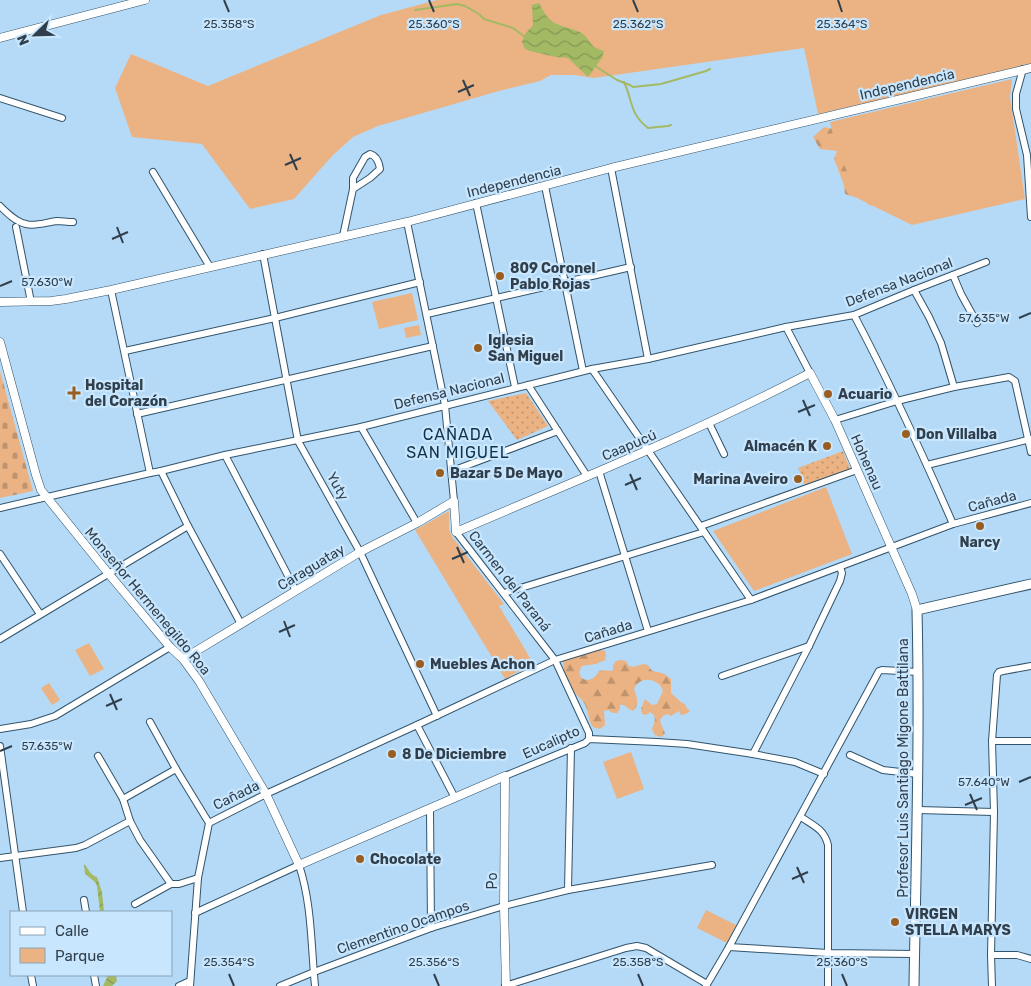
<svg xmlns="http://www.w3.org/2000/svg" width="1031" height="986" font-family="Rubik,sans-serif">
	<defs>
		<pattern id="grass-dots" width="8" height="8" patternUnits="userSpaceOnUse" patternTransform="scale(1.25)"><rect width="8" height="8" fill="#ebb383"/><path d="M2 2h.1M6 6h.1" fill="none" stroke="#bf936d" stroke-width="1.8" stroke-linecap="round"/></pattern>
		<pattern id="forest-firs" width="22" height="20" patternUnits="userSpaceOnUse" patternTransform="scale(1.25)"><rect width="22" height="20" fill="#ebb383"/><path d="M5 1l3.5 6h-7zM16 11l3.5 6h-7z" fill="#bf936d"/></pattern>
		<pattern id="cemetery-stones" width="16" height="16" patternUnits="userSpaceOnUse" patternTransform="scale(1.25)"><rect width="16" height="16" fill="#ebb383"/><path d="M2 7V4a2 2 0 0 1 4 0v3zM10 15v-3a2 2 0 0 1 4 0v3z" fill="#bf936d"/></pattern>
		<pattern id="water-waves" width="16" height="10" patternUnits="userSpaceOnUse" patternTransform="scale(1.25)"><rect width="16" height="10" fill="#a3b964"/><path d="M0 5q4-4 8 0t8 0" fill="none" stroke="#859854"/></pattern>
	</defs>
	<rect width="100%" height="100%" fill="#b5daf7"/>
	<g fill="url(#grass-dots)">
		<polygon points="526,393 548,426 517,440 488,401"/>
		<polygon points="843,451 851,471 806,488 798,468"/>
	</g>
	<g fill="url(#forest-firs)">
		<polygon points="824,127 833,129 878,198 870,206 864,200 845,194 844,185 834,159 837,151 820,149 813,137"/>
		<path d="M596,649L605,651L606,656L605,660L596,664L582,666C573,679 591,687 599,671L604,670L609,671L613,670V665L616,661L621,660L626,661L629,666L633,667L643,664L648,665C653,675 657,670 664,674C667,675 668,677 671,679V693L682,703L685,704L686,707L690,711L686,714L681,715L679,711L671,716L667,714L663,716L660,720L661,724L665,733L662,737C656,736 654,735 652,729L655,720L654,715L650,712L646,715L642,714L641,709L645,699L652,705L657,704L663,691C659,678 640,675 634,689C637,698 640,704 633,711L629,709L624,705H620V709L617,713H613L608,710L604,711L605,725L600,729L593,727C588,721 589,712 585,705C582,698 576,696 573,690C568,683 562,668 563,660Z"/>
	</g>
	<polygon fill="url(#cemetery-stones)" points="0,371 33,491 0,498"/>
	<g fill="#ebb383">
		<polygon points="437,0 1031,0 1031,65 818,114 804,48 594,78 574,75 551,75 540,81 499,91 378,126 353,137 332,156 294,199 250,209 202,144 132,137 115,88 131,54 208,86 381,15"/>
		<polygon points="1012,79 1010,97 1025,199 912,225 859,199 835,144 830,122"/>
		<polygon points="412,293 418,320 379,329 372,302"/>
		<polygon points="419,325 421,335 406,338 404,328"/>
		<polygon points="826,487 852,554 754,591 713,531"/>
		<polygon points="449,511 449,530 453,538 504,604 499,606 533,663 505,679 415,530"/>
		<polygon points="89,643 104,669 90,676 75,650"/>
		<polygon points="49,683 60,700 52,705 41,688"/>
		<polygon points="631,752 644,789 617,799 603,762"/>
		<polygon points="706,910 736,925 727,943 697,928"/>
	</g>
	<g fill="url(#water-waves)">
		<path d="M539,3C550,23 550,22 572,29C576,31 580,31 583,34C593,43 588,46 604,51L602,58L588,77L568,58L556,57L530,51L525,49L522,42C526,30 527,33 533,25L532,5Z"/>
		<path d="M84,864C88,868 91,876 97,877L102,892L104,912H100L97,886L95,882L85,874Z"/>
		<polygon points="108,975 116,975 117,981 112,986 103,986"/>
	</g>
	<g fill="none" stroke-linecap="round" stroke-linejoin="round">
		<g stroke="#a3b964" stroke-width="2">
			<polyline points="415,10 457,4 465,6 479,14 484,19 513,28 525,37"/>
			<polyline points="595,66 617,80 630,85 633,87 661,84 706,71 710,69"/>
			<path d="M624,82C633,101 629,113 648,128L668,126L671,125"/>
		</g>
		<g stroke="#32546c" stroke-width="8">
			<g id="minor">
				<polyline points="1023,69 1016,94 1016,109 1027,155 1031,217"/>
				<polyline points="0,98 62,118"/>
				<polyline points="611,168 648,359"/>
				<polyline points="153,172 210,267"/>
				<polyline points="545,186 583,371"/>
				<polyline points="476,203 515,387"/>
				<path d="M0,206C7,213 16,222 26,224C34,227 48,222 57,221C62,221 67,222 73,222"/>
				<polyline points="407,222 445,405 454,501"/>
				<polyline points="16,227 31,302"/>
				<path d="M343,236L353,189V178L365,157L370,154C377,156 379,162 380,169L370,178L353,189"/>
				<polyline points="263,254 298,441 360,552 437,716"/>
				<polyline points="953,275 961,294 977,323"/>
				<polyline points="111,290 150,473"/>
				<polyline points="914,290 929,317 941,343 954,387"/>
				<polyline points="427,314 631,267"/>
				<path d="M854,315C890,383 922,453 953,524"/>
				<polyline points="786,327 810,373"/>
				<polyline points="125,351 275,318 420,282"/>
				<polyline points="592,369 751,600"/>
				<polyline points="528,385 587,476"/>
				<polyline points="137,414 433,346"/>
				<polyline points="835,420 897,401 954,387 1009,377 1015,381 1031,452"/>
				<polyline points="709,423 724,454"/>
				<polyline points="361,427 417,523"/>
				<polyline points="225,455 296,591"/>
				<polyline points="927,465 1031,439"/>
				<polyline points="161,471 188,526 241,624"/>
				<polyline points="452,471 558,431"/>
				<polyline points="599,471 648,631"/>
				<polyline points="0,508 150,473 161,471 225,455 361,427 592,369 648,359 786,327 854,315 914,290 986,262"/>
				<polyline points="701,526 857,470"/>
				<polyline points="456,532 555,660 589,733 589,739"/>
				<polyline points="0,554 40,614"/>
				<polyline points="504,593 704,532"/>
				<polyline points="0,639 188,526"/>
				<polyline points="722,676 809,646"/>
				<polyline points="150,722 176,769 209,823 198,878 190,986"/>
				<polyline points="417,725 455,798"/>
				<polyline points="0,729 31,724 55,716 170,647"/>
				<polyline points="992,741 1031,741"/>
				<polyline points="0,746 23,912"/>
				<polyline points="753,754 809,646 840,581 842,573 840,567"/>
				<polyline points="850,755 883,770 918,774"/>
				<polyline points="98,756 123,799 130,821 140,840 171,884"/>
				<polyline points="505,776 585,743 589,739 657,742 687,744 753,754 795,762 824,774"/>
				<polyline points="123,799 176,769"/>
				<polyline points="430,809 431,928"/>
				<polyline points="918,810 994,812"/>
				<path d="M801,817C814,826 824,829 828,845V986"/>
				<polyline points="209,823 266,794 417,725 555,660 751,600 953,524 1031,503"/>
				<polyline points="0,858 76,848 85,845 130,821"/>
				<polyline points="568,890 571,748"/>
				<polyline points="84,900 86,912"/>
				<polyline points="135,904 171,884 179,884 198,878"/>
				<path d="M195,913L299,865C312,904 311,946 315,986"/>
				<polyline points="729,947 828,953 915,954"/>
				<polyline points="991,955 1017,955 1031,959"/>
				<polyline points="31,975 33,986"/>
				<polyline points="94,975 96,986"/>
				<polyline points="179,986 190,981"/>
				<polyline points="280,986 314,972 431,928 504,906 568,890 712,865"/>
				<polyline points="505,986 626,948 637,946 646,948 707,984"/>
				<polyline points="706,986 729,947 879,671 882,670 918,672"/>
				<polyline points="992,986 991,955 994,812 992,741 997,675 999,672 1003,671 1031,666"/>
			</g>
		</g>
		<g stroke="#32546c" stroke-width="9">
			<g id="tertiary">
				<polyline points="0,38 145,0"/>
				<polyline points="0,302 51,301 66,299 111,290 407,222 611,168 1031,68"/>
				<polyline points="0,342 36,475 41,490 108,573 170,647 183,659 199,681 266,794 299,865 505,776 504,906 506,986"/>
				<path d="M183,659L360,552L417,523L454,501L456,532C575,481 695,433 810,373L835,420L912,594L917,610"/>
			</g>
		</g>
		<g stroke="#32546c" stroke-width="11">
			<path id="secondary" d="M914,986C916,861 920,736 917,610L1031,584"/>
		</g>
		<use href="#minor" stroke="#fff" stroke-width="6"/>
		<use href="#tertiary" stroke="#fff" stroke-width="8"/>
		<use href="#secondary" stroke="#fff" stroke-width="9"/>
	</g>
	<path fill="none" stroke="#303f4b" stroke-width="2" d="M224,0L229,12M429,0L434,12M633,0L638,12M838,0L842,12M463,80L470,96M458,92L474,85M290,154L297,170M285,165L301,158M117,227L123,243M112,239L128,232M0,286L12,281M1019,318L1031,313M803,400L810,416M798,412L815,405M630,474L637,490M625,485L641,478M457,547L464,563M452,559L468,552M284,621L290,637M279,632L295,625M110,694L117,710M106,706L122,699M0,751L12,746M1019,782L1031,777M970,794L977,810M965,805L982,798M797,867L804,883M792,879L808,872M229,974L234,986M434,974L439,986M638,974L643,986M842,974L847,986"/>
	<g fill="#9a5d20" stroke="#c8e6fe" stroke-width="2">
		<circle cx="500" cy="276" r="5"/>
		<circle cx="478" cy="348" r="5"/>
		<path d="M71.5 385.5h5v5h5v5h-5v5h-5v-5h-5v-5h5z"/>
		<circle cx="828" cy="394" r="5"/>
		<circle cx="906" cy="434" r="5"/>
		<circle cx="827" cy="446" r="5"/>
		<circle cx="440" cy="473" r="5"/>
		<circle cx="798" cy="479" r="5"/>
		<circle cx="980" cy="526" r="5"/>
		<circle cx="420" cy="664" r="5"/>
		<circle cx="392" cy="754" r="5"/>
		<circle cx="360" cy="859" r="5"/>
		<circle cx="895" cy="922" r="5"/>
	</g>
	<g text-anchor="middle" stroke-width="4.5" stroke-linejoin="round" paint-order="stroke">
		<g font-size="14" fill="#303f4b" stroke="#c8e6fe">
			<text transform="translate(907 84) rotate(-13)" y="5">Independencia</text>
			<text transform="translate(514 181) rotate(-14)" y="5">Independencia</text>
			<text transform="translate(899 282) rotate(-21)" y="5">Defensa Nacional</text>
			<text transform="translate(449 391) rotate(-14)" y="5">Defensa Nacional</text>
			<text transform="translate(629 445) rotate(-23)" y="5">Caapucú</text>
			<text transform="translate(867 462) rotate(66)" y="5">Hohenau</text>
			<text transform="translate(338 486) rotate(61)" y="5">Yuty</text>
			<text transform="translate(992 501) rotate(-15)" y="5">Cañada</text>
			<text transform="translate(311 567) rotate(-31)" y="5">Caraguatay</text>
			<text transform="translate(510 581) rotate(52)" y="5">Carmen del Paraná</text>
			<text transform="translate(148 601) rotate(50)" y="5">Monseñor Hermenegildo Roa</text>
			<text transform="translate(608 631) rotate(-17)" y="5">Cañada</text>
			<text transform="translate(551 742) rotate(-24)" y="5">Eucalipto</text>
			<text transform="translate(903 768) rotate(-90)" y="5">Profesor Luis Santiago Migone Battilana</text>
			<text transform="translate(236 795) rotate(-26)" y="5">Cañada</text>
			<text transform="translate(492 881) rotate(-90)" y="5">Po</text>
			<text transform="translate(403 927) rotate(-19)" y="5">Clementino Ocampos</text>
		</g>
		<g font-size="14" font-weight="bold" fill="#303f4b" stroke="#c8e6fe" text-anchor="start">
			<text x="510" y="273">809 Coronel<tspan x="510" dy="16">Pablo Rojas</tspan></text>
			<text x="488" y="345">Iglesia<tspan x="488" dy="16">San Miguel</tspan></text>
			<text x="85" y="390">Hospital<tspan x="85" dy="16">del Corazón</tspan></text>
			<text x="838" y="399">Acuario</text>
			<text x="916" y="439">Don Villalba</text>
			<text x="817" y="451" text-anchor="end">Almacén K</text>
			<text x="450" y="478">Bazar 5 De Mayo</text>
			<text x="788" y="484" text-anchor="end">Marina Aveiro</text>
			<text x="980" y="547" text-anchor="middle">Narcy</text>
			<text x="430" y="669">Muebles Achon</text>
			<text x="402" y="759">8 De Diciembre</text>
			<text x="370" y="864">Chocolate</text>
			<text x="905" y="919">VIRGEN<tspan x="905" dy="16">STELLA MARYS</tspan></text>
		</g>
		<g font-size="16" letter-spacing="1" fill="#113349" stroke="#c8e6fe">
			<text x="458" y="440">CAÑADA<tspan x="458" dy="18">SAN MIGUEL</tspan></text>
		</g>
	</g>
	<g font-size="12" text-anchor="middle" fill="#303f4b" stroke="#c8e6fe" stroke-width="4.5" stroke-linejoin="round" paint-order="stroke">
		<text x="229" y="28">25.358°S</text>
		<text x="434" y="28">25.360°S</text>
		<text x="638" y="28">25.362°S</text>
		<text x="842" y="28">25.364°S</text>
		<text x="47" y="286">57.630°W</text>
		<text x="984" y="322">57.635°W</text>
		<text x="47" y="750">57.635°W</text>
		<text x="984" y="786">57.640°W</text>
		<text x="229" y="966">25.354°S</text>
		<text x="434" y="966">25.356°S</text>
		<text x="638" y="966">25.358°S</text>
		<text x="842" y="966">25.360°S</text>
	</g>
	<rect x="10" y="911" width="162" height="65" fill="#c8e6fe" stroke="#8ba3b6"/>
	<rect x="20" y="927" width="25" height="8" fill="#ffffff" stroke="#8ba3b6"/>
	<text x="55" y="936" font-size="15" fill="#303f4b">Calle</text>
	<rect x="20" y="948" width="25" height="15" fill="#ebb383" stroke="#8ba3b6"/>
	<text x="55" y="961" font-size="15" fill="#303f4b">Parque</text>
	<g transform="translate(35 35) rotate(247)" stroke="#c8e6fe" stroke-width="4" paint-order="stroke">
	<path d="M0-4L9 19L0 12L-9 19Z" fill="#303f4b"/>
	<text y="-8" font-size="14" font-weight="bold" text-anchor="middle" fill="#303f4b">N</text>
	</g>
</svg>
